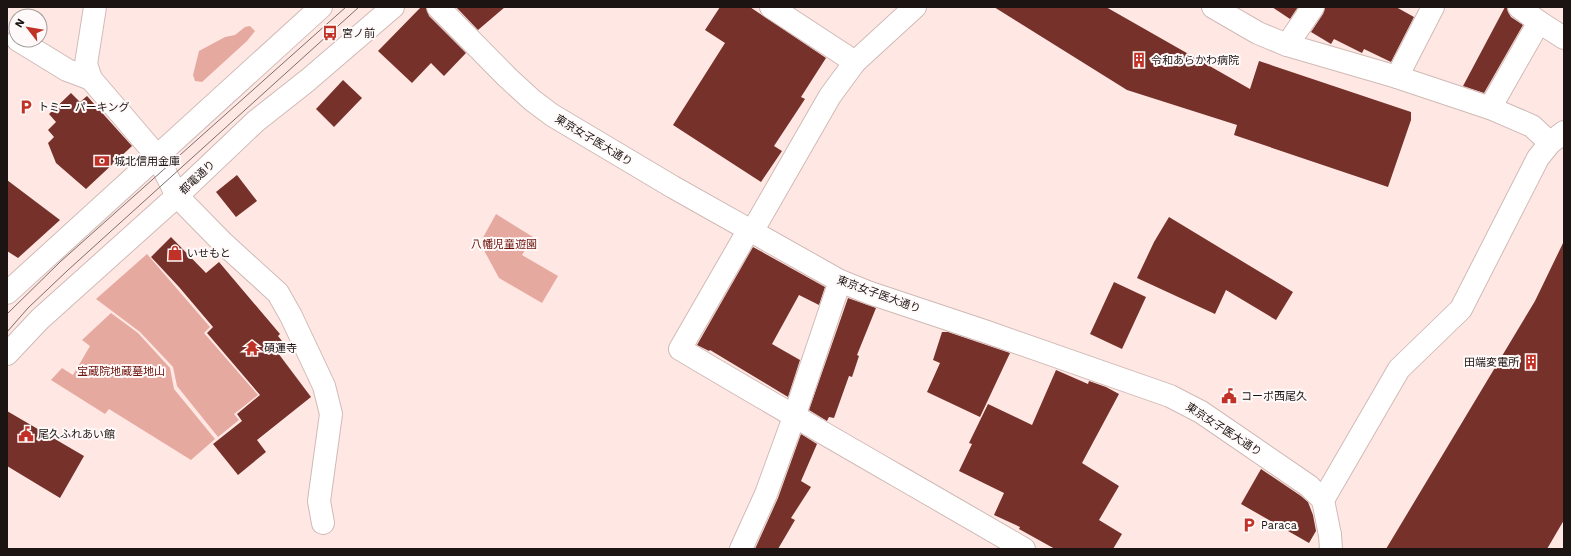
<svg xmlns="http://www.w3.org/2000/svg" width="1571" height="556" font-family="'Work Sans','Noto Sans JP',sans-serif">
	<rect width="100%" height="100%" fill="#ffe8e4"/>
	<g fill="#e6a99f">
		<polygon points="250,26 255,31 247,41 202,82 195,81 193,75 199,51 225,37 235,35 245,27"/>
		<polygon points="496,214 533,237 522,255 558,276 542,303 499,278 480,243"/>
		<polygon points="147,254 210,327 204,333 258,395 234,414 239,420 218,437 177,386 173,367 140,332 96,299"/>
		<polygon points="111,313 138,333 170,368 174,389 215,439 191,460 109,409 105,414 51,380 62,368 73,375 90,346 82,340"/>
	</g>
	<g fill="#76322a">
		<polygon points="421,7 426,7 429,16 466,53 444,76 431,63 412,83 378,51"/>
		<polygon points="456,7 505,7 478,30"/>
		<polygon points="720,7 750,7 826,58 801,97 805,99 774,146 782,151 761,182 673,125 725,43 705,30"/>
		<polygon points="994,7 1106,7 1250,89 1259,61 1411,112 1411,120 1388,187 1234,135 1237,125 1127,90"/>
		<polygon points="1272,7 1298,7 1290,19"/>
		<polygon points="1325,7 1396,7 1414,17 1391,62 1364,49 1362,53 1334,39 1331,44 1311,32 1323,14"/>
		<polygon points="1505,7 1507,7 1508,12 1511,17 1523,25 1484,93 1463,86"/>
		<polygon points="343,80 362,98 334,127 316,109"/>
		<polygon points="71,93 80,102 87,96 132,146 86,189 56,163 48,143 54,137 48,130 56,122 49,114"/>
		<polygon points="237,175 257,201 236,217 216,192"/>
		<polygon points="7,180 60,220 18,258 7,251"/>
		<polygon points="1169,217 1293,292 1276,320 1226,290 1215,314 1137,278 1154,242"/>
		<polygon points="171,237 206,273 219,262 280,334 278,336 286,346 278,353 311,397 257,440 266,452 238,475 213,444 242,421 237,414 260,395 207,333 213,327 179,287 151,257"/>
		<polygon points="1564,241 1564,520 1547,549 1386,549 1535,301"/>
		<polygon points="753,247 825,287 819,305 799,295 772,344 800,360 788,397 710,350 709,351 697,345"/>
		<polygon points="1114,282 1146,297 1122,349 1090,334"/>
		<polygon points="848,298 876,308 857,355 859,356 852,377 849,376 834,418 829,417 827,421 809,410"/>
		<polygon points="942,332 948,332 1010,353 980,417 927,392 940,363 933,360"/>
		<polygon points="1056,370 1088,384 1089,381 1106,387 1119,394 1082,463 1119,486 1099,520 1122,534 1113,549 1055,549 1019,529 1020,527 994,515 1004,493 959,471 972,444 969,443 988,404 1032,425"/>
		<polygon points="7,411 84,456 60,498 7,466"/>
		<polygon points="801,434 817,444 801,481 811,487 791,518 795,520 778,549 755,549 778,498"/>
		<polygon points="1261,469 1301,496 1308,502 1313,515 1316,531 1309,543 1241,504"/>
	</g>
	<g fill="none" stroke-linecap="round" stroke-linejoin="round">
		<g stroke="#d0bab6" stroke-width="24">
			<g id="minor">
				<polyline points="95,7 86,64 91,79 157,156 177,196 223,243 278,293 291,316 324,386 331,414 319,501 323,523"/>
				<polyline points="438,7 507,77 532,100 552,115 673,187 840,281 870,293 987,332 1170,396 1201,412 1309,486 1323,500 1330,535"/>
				<polyline points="771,7 855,62"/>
				<path d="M915,7L855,62L830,96L757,223L744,238L680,349C794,417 909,482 1024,549"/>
				<polyline points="1213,7 1258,33 1287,45 1397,77 1490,108 1532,126 1550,143"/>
				<polyline points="1519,7 1539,22 1564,38"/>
				<polyline points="18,40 67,70 91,79"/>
				<polyline points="1287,45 1313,7"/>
				<polyline points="1397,77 1433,7"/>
				<polyline points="1490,108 1539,22"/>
				<polyline points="1323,500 1399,369 1461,309 1538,158 1550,143 1564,132"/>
				<polyline points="741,549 766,494 794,417 840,281"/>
			</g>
		</g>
		<g stroke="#d0bab6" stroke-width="24">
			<polyline id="tertiary" points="1330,535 1331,549"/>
		</g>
		<g stroke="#d0bab6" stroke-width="24">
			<g id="primary">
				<polyline points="7,293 321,7"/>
				<polyline points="7,354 40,319 177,196 256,121 308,80 393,7"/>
			</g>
		</g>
		<use href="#minor" stroke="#fff" stroke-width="22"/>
		<use href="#tertiary" stroke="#fff" stroke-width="22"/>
		<use href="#primary" stroke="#fff" stroke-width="22"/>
		<g stroke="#7b6e6b" stroke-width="1">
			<polyline points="7,314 60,262 346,7"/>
			<polyline points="7,332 28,308 68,270 359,7"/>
		</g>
	</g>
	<defs>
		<g id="bus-bare" transform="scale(1.2)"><path d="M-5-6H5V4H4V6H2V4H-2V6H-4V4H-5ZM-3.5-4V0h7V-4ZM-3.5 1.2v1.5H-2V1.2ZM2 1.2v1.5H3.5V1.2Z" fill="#c03227" stroke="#fffaf9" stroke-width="2.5" paint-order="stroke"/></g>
		<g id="building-bare" transform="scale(1.2)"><path d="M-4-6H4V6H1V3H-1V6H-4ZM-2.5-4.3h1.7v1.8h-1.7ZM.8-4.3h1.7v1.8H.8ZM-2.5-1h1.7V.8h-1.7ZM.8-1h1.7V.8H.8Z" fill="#c03227" stroke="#fffaf9" stroke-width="2.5" paint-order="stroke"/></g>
		<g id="parking-bare" transform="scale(1.2)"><path d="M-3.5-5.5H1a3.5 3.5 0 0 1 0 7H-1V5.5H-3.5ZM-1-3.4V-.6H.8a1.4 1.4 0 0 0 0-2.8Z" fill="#c03227" stroke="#fffaf9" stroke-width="2.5" paint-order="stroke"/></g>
		<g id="bank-bare" transform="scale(1.2)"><path d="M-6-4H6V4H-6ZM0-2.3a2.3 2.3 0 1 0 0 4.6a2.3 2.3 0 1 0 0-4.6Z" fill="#c03227" stroke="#fffaf9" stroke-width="2.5" paint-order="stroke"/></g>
		<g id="shop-bare" transform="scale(1.2)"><path d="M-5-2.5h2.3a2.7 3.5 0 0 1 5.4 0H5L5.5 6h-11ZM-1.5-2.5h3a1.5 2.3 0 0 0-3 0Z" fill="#c03227" stroke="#fffaf9" stroke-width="2.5" paint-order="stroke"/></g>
		<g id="temple-bare" transform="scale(1.2)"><path d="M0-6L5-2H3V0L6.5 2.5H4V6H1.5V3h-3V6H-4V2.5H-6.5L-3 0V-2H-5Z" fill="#c03227" stroke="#fffaf9" stroke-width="2.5" paint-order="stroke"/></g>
		<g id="civic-bare" transform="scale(1.2)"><path d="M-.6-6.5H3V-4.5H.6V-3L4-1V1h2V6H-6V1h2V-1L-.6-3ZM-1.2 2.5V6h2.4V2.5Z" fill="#c03227" stroke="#fffaf9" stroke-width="2.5" paint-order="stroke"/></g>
	</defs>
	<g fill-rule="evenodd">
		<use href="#bus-bare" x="330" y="33"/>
		<use href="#building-bare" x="1139" y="60"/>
		<use href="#parking-bare" x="26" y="107"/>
		<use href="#bank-bare" x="102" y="161"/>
		<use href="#shop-bare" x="175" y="253"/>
		<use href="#temple-bare" x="252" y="348"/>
		<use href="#building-bare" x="1531" y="362"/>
		<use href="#civic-bare" x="1229" y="396"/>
		<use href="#civic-bare" x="26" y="434"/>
		<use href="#parking-bare" x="1249" y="525"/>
	</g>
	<g text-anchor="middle" stroke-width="4" stroke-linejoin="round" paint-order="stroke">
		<g font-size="11" fill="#1b1412" stroke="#fffaf9" text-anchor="start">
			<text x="342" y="37">宮ノ前</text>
			<text x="1151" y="64">令和あらかわ病院</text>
			<text x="38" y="111">トミー パーキング</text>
			<text x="114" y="165">城北信用金庫</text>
			<text x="187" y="257">いせもと</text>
			<text x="264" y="352">碩運寺</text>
			<text x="1519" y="366" text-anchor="end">田端変電所</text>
			<text x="1241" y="400">コーポ西尾久</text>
			<text x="38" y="438">尾久ふれあい館</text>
			<text x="1261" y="529">Paraca</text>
		</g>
		<g font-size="11" fill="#1b1412" stroke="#fffaf9">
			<text transform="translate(594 140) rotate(31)" y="4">東京女子医大通り</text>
			<text transform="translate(197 177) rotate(-43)" y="4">都電通り</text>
			<text transform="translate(879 294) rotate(20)" y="4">東京女子医大通り</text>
			<text transform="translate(1224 429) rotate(33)" y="4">東京女子医大通り</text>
		</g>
		<g font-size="11" fill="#6d110b" stroke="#fffaf9">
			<text x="504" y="248">八幡児童遊園</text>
			<text x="121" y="375">宝蔵院地蔵墓地山</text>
		</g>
	</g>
	<rect width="1571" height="556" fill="none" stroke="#1b1412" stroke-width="16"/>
	<g transform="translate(28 28) rotate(301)"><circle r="19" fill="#fffaf9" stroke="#a49e9d"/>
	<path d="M0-3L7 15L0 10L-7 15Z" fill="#c03227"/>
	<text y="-6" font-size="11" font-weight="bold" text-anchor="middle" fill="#1b1412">N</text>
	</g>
</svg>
